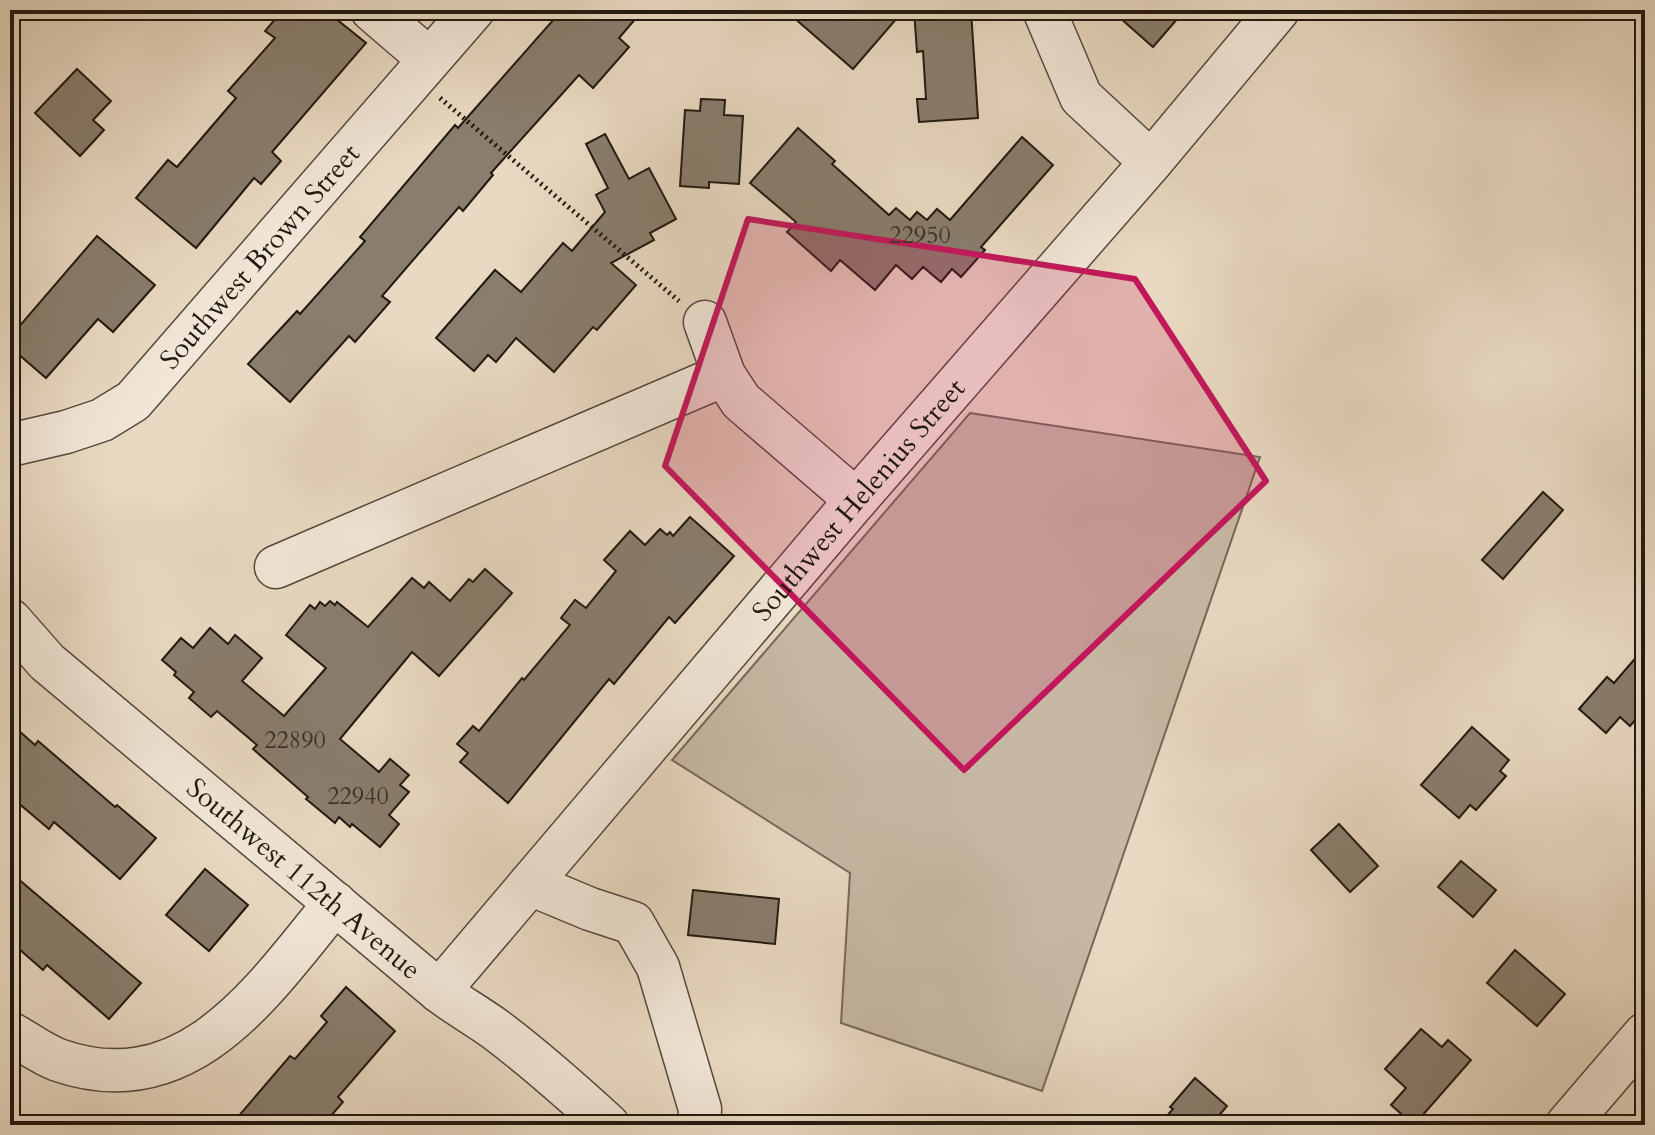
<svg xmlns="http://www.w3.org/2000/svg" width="1655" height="1135" font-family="Cardo,serif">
	<rect width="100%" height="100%" fill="#e9d9c2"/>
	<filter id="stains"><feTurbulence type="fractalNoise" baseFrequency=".0025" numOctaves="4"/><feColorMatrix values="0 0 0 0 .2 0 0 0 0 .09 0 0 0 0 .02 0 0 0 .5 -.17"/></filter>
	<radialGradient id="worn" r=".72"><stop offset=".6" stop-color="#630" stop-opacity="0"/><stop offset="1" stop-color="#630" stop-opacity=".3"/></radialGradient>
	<polygon fill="#c7b8a4" stroke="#74685a" stroke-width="2" points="970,413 1260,457 1042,1091 841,1023 850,873 672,760"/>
	<g fill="#897d6d" stroke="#211910" stroke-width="2">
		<polygon points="283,10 325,10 366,43 272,152 281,161 261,184 254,178 196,248 136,198 168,160 177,167 236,98 228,91 275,38 265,31"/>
		<polygon points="562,10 643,10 619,38 629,47 593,88 579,75 491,173 493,175 463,211 459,207 382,296 390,302 355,342 349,336 290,402 248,364 297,311 300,314 365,241 360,237 455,125 458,128"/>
		<polygon points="785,10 904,10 853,69"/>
		<polygon points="914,10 971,10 978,118 919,122 917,99 926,99 923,51 917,52"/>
		<polygon points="1111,10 1185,10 1153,47"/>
		<polygon points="77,69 111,101 93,120 104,130 80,156 35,113"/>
		<polygon points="701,99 725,100 724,115 743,116 739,184 709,182 709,188 680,186 685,110 700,111"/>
		<polygon points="798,128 835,161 832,164 889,215 896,208 910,220 917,212 927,220 937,209 950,220 1022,137 1053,165 981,247 985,250 961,277 952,269 941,282 923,267 912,279 896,265 875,290 840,260 831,271 787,232 796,222 750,183"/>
		<polygon points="605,134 629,179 649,168 676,219 650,233 654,240 611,263 636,285 597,330 593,327 554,372 516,338 496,362 488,355 474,371 436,338 495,270 521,292 563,243 572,251 605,212 596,195 608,188 586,144"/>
		<polygon points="97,236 155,285 113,332 98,319 46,378 10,347 10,337"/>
		<polygon points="1543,492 1563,510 1503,579 1482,560"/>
		<polygon points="690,517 734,556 675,623 669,617 614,684 609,679 508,803 460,762 468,753 457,744 473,726 479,731 522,678 524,680 570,625 561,618 575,600 586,608 616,571 604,560 630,531 645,545 660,529 667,535 670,532 673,536"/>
		<polygon points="485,569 512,593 439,676 412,652 340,739 379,772 390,759 409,775 400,785 409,792 389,815 399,824 380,847 352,824 350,827 339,817 335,823 306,799 308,797 253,749 257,745 217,711 211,717 189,698 194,692 174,675 176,672 162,660 181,638 193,648 210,628 228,644 235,635 262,658 242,681 284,716 326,668 286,635 310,605 315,609 320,602 325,606 330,601 335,605 337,602 368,627 412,578 424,588 429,582 450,601 469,579 473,582"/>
		<polygon points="1645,647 1645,709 1630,726 1620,717 1606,733 1579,709 1607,677 1614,683"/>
		<polygon points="10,723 35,745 38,741 115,807 117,805 156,838 120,879 54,822 49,829 10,796"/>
		<polygon points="1472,727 1509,760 1500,771 1506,776 1476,810 1470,805 1459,818 1421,785"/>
		<polygon points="1339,824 1378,866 1350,892 1311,850"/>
		<polygon points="1461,861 1496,890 1473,917 1438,887"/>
		<polygon points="205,869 248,905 209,951 166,915"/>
		<polygon points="10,872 141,983 109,1019 47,965 43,970 10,941"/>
		<polygon points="693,890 779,899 775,944 688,935"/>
		<polygon points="1515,950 1565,994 1537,1026 1487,983"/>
		<polygon points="346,987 395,1031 338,1097 343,1102 323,1125 231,1125 290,1056 295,1059 327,1022 321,1016"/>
		<polygon points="1421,1029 1442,1047 1448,1040 1471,1060 1414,1125 1391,1105 1406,1088 1385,1069"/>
		<polygon points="1195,1078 1227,1106 1211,1125 1159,1125 1173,1109 1170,1107"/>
	</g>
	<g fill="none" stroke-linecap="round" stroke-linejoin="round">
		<g stroke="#53493c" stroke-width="45">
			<g id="minor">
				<polyline points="372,10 429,59"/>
				<polyline points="1044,10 1081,97 1151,162"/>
				<polyline points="705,322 724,375 741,401 856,500"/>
				<path id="s1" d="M10,445L66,432L102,420L133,401L473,10"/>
				<polyline points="276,567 724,375"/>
				<path id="s2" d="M10,620L47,662L84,693L439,991C457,1005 477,1016 495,1029C535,1059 572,1092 608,1125"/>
				<polyline points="530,884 590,909 633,923 658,967 700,1109 699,1125"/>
				<path id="s3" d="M439,991L856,500L1151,162L1278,10"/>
				<path d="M10,1033C26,1042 42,1054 58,1060C189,1106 264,989 335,903"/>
				<polyline points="1567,1125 1645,1034"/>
			</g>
		</g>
		<polyline stroke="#211910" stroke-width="5" stroke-dasharray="2 4" stroke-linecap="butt" points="440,98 679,301"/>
		<use href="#minor" stroke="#f1e6d7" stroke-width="42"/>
	</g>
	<path fill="#c2185b" fill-opacity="0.2" stroke="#c2185b" stroke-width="6" stroke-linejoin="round" d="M748,219L1135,279L1266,481L964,770L665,466Z"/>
	<g text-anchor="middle" stroke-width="6" stroke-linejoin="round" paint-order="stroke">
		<g font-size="24" fill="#3b3227">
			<text x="920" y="243">22950</text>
			<text x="295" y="748">22890</text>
			<text x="358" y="804">22940</text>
		</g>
		<g font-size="28" fill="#211910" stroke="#f1e6d7">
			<text dy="10" stroke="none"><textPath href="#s1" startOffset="324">Southwest Brown Street</textPath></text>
			<text dy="10" stroke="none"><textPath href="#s3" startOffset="646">Southwest Helenius Street</textPath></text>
			<text dy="10" stroke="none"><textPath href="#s2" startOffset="392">Southwest 112th Avenue</textPath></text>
		</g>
	</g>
	<rect width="1655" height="1135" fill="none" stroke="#e9d9c2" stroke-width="40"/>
	<rect x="12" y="12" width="1631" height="1111" fill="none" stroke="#211910" stroke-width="4"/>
	<rect x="20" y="20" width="1615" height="1095" fill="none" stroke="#211910" stroke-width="2"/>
	<rect width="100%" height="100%" filter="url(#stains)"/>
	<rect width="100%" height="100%" fill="url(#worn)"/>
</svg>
